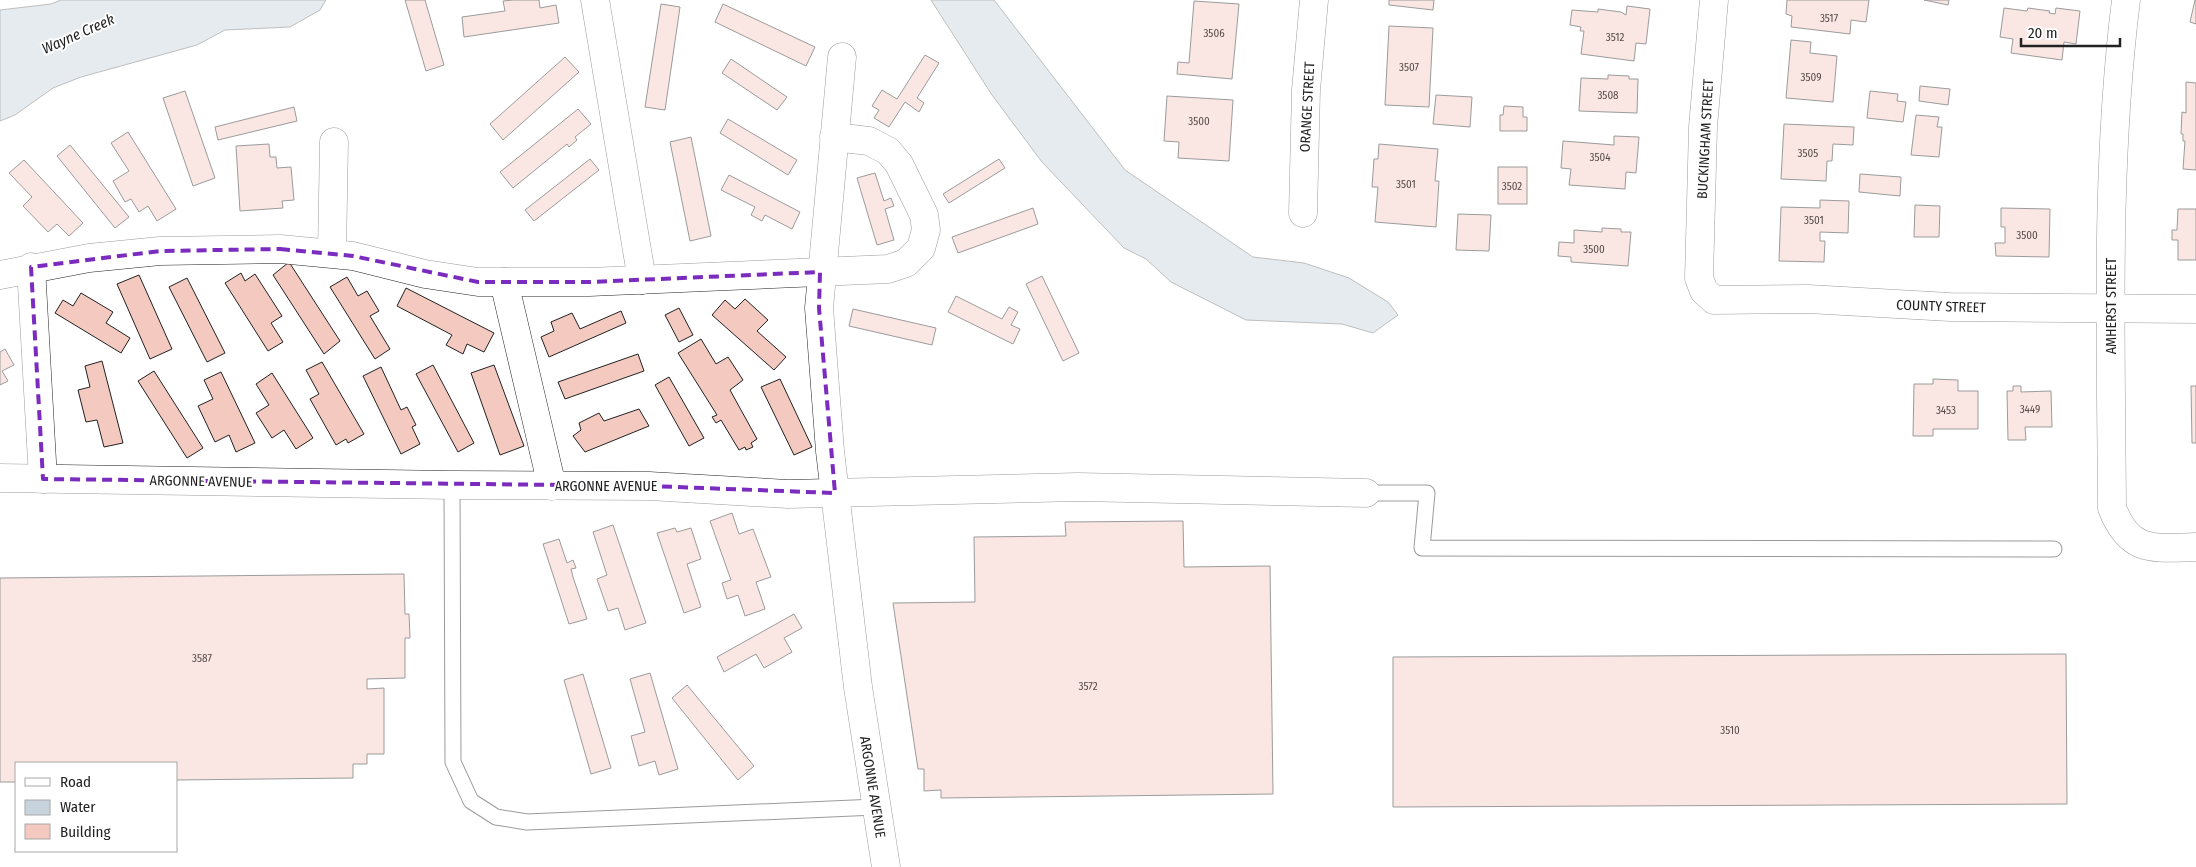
<svg xmlns="http://www.w3.org/2000/svg" width="2196" height="867" font-family="'Fira Sans Condensed',sans-serif">
	<rect width="100%" height="100%" fill="#fff"/>
	<g fill="#c7d3dd" stroke="#6f6f6f">
		<polygon points="61,0 326,0 320,10 290,27 225,30 197,45 81,77 53,88 15,115 0,121 0,10 51,4"/>
		<polygon points="931,0 994,0 1125,170 1253,257 1304,263 1349,278 1388,302 1398,315 1373,333 1342,324 1246,320 1171,282 1146,259 1124,248 1042,162 992,95"/>
	</g>
	<g fill="#f3c9c0" stroke="#222">
		<polygon points="405,0 425,0 444,65 426,71"/>
		<polygon points="513,0 539,0 540,8 556,5 559,23 464,37 462,17 505,11 503,1"/>
		<polygon points="1389,0 1434,0 1433,10 1389,5"/>
		<polygon points="1787,0 1869,0 1866,22 1851,20 1850,34 1791,27 1792,16 1786,14"/>
		<polygon points="1924,0 1949,0 1948,5"/>
		<polygon points="2195,0 2196,0 2196,24 2190,22"/>
		<polygon points="1194,1 1239,4 1232,79 1177,74 1178,62 1189,63"/>
		<polygon points="661,4 680,7 665,110 645,107"/>
		<polygon points="723,4 815,47 806,66 715,22"/>
		<polygon points="1627,6 1650,9 1646,44 1636,43 1634,61 1581,54 1584,31 1580,31 1581,27 1570,25 1572,10 1598,12 1598,9 1621,12 1626,15"/>
		<polygon points="2004,8 2027,11 2028,8 2050,11 2049,13 2055,14 2056,8 2080,11 2076,44 2064,42 2062,60 2011,53 2013,39 2000,37"/>
		<polygon points="1389,26 1433,28 1429,107 1385,105"/>
		<polygon points="1791,40 1811,42 1810,53 1837,56 1833,102 1786,98"/>
		<polygon points="925,55 939,63 917,98 924,103 919,112 905,102 889,127 874,118 879,110 872,106 882,90 897,99"/>
		<polygon points="565,57 579,72 503,140 490,124"/>
		<polygon points="731,59 787,97 777,110 722,73"/>
		<polygon points="1608,75 1629,76 1629,79 1638,79 1637,113 1579,111 1581,78 1608,79"/>
		<polygon points="2186,82 2196,83 2196,170 2183,169 2185,141 2183,141 2183,134 2181,134 2182,112 2186,113"/>
		<polygon points="1920,86 1950,89 1948,105 1919,101"/>
		<polygon points="185,91 215,178 193,186 163,98"/>
		<polygon points="1870,91 1898,94 1897,101 1906,102 1903,122 1867,118"/>
		<polygon points="1436,95 1472,97 1470,127 1433,124"/>
		<polygon points="1167,96 1233,100 1229,161 1178,158 1179,142 1164,141"/>
		<polygon points="1504,106 1523,107 1523,117 1527,117 1527,131 1500,131 1500,115 1503,115"/>
		<polygon points="294,107 297,121 218,140 215,127"/>
		<polygon points="578,109 591,124 575,137 577,140 569,147 567,144 513,188 500,172"/>
		<polygon points="1916,115 1939,117 1937,127 1942,127 1939,157 1911,155"/>
		<polygon points="728,119 797,160 788,175 720,133"/>
		<polygon points="1784,124 1854,127 1853,145 1833,144 1832,161 1827,161 1826,181 1781,179"/>
		<polygon points="128,132 176,209 157,221 148,206 139,212 131,199 125,202 113,181 129,171 111,143"/>
		<polygon points="1614,136 1639,137 1636,173 1626,172 1625,189 1569,185 1571,169 1561,168 1563,141 1614,145"/>
		<polygon points="691,137 711,236 690,241 670,142"/>
		<polygon points="269,144 270,157 276,157 277,168 291,167 294,200 282,201 283,208 240,211 236,146"/>
		<polygon points="1379,144 1438,149 1435,181 1439,181 1436,227 1375,222 1378,187 1372,187 1374,159 1378,159"/>
		<polygon points="70,145 129,217 115,228 57,156"/>
		<polygon points="590,159 599,170 534,221 525,210"/>
		<polygon points="999,159 1005,168 949,203 943,194"/>
		<polygon points="24,160 83,223 69,236 57,224 48,232 23,206 32,197 9,173"/>
		<rect x="1498" y="167" width="29" height="37"/>
		<polygon points="875,173 884,201 891,198 894,206 885,209 894,240 877,245 857,178"/>
		<polygon points="1860,174 1901,177 1900,196 1859,192"/>
		<polygon points="729,175 800,212 792,229 765,215 762,221 751,215 755,207 721,190"/>
		<polygon points="1820,200 1849,201 1848,233 1820,232 1820,241 1825,241 1824,262 1779,261 1781,207 1820,208"/>
		<polygon points="1915,205 1940,206 1939,237 1914,237"/>
		<polygon points="1033,208 1038,224 958,253 952,237"/>
		<polygon points="2001,208 2050,209 2049,257 1996,256 1995,243 2005,243 2005,227 2001,227"/>
		<polygon points="2178,209 2196,209 2196,260 2178,260 2178,240 2172,240 2172,230 2177,230"/>
		<polygon points="1458,214 1491,215 1489,251 1456,250"/>
		<polygon points="1602,228 1621,229 1621,232 1631,232 1628,266 1571,262 1571,257 1558,256 1559,242 1574,243 1574,230 1602,232"/>
		<polygon points="289,262 340,341 324,354 273,275"/>
		<polygon points="241,273 245,281 255,274 282,316 271,323 283,342 268,351 225,283"/>
		<polygon points="139,275 172,349 150,359 117,284"/>
		<polygon points="1042,276 1079,353 1063,361 1026,284"/>
		<polygon points="347,277 358,296 367,291 379,311 370,316 390,349 375,359 330,287"/>
		<polygon points="187,278 225,353 207,362 169,287"/>
		<polygon points="406,288 494,333 484,352 467,344 463,354 446,345 452,335 397,306"/>
		<polygon points="81,293 113,312 106,323 130,338 121,353 55,313 63,300 73,306"/>
		<polygon points="956,296 1002,319 1009,307 1018,312 1011,325 1020,329 1013,344 948,312"/>
		<polygon points="745,299 768,320 757,331 786,357 774,370 712,315 725,300 735,309"/>
		<polygon points="679,308 693,335 679,342 665,315"/>
		<polygon points="853,309 936,328 932,345 849,326"/>
		<polygon points="621,311 626,323 549,357 541,337 554,331 551,322 572,313 580,329"/>
		<polygon points="701,339 716,364 728,357 743,380 730,390 757,439 751,443 753,447 746,450 745,447 739,450 721,420 716,423 712,417 717,415 678,353"/>
		<polygon points="5,349 14,365 2,371 8,381 0,385 0,352"/>
		<polygon points="638,354 644,371 565,399 558,382"/>
		<polygon points="102,361 123,443 104,447 97,420 86,422 78,390 90,387 85,366"/>
		<polygon points="322,362 364,434 348,443 346,439 336,445 310,399 319,394 306,370"/>
		<polygon points="433,365 474,443 458,452 416,374"/>
		<polygon points="494,365 524,446 500,455 471,373"/>
		<polygon points="381,367 401,410 407,407 416,425 412,427 420,444 401,454 363,376"/>
		<polygon points="154,371 203,448 187,458 138,381"/>
		<polygon points="221,372 255,443 236,452 229,435 215,442 198,406 213,399 204,380"/>
		<polygon points="272,373 313,438 296,449 284,430 272,438 256,413 269,405 256,384"/>
		<polygon points="669,377 704,438 689,446 655,385"/>
		<polygon points="780,379 812,447 794,455 761,387"/>
		<polygon points="1933,379 1958,380 1958,391 1978,391 1978,429 1933,429 1933,436 1913,436 1914,384 1933,384"/>
		<polygon points="2013,386 2021,386 2021,392 2051,391 2052,427 2025,427 2026,440 2008,440 2007,391 2013,391"/>
		<polygon points="2191,386 2196,386 2196,443 2192,443"/>
		<polygon points="639,409 649,426 585,452 573,436 581,430 579,423 599,413 604,421"/>
		<polygon points="732,513 739,534 753,529 771,577 756,582 765,609 745,616 738,595 727,599 722,583 731,580 710,521"/>
		<polygon points="1183,521 1184,567 1270,566 1273,794 941,798 941,790 924,791 924,769 918,769 893,603 975,602 974,537 1066,536 1065,522"/>
		<polygon points="613,525 646,623 625,630 618,608 608,611 597,579 607,575 593,532"/>
		<polygon points="675,528 677,532 691,528 701,559 687,564 701,607 684,613 657,533"/>
		<polygon points="559,539 567,563 573,560 576,568 571,569 573,577 587,619 569,624 543,544"/>
		<polygon points="404,574 405,614 409,614 410,638 405,638 405,678 367,679 367,689 384,688 384,754 367,754 367,764 353,764 353,778 176,780 176,763 16,763 16,782 0,782 0,578"/>
		<polygon points="794,614 802,628 784,638 792,652 764,668 756,654 724,672 717,657"/>
		<polygon points="2066,654 2067,804 1393,807 1393,657"/>
		<polygon points="650,673 678,769 659,775 655,761 639,766 631,736 645,732 630,679"/>
		<polygon points="583,674 611,768 591,774 564,680"/>
		<polygon points="687,685 754,766 738,780 672,698"/>
	</g>
	<g fill="none" stroke-linecap="round" stroke-linejoin="round">
		<g stroke="#222" stroke-width="17">
			<g id="lane">
				<polyline points="452,485 453,762 471,801 496,817 527,822 876,807"/>
				<polyline points="1366,493 1427,493 1422,548 2054,549"/>
			</g>
		</g>
		<g stroke="#222" stroke-width="29">
			<g id="street">
				<polyline points="595,0 642,280"/>
				<polyline points="1714,0 1703,127 1699,278 1704,291 1714,300 1808,299 1950,307 2196,309"/>
				<path d="M2126,0C2105,168 2111,339 2112,508C2130,554 2153,548 2196,547"/>
				<polyline points="842,57 819,308 830,451 858,687 886,867"/>
				<polyline points="1303,213 1306,90 1314,0"/>
				<polyline points="332,253 334,142"/>
				<polyline points="31,267 43,479"/>
				<polyline points="0,275 89,258 160,251 280,249 353,256 425,274 478,282 589,282 888,269 906,263 921,248 926,230 924,215 899,164 888,151 869,141 834,137"/>
				<polyline points="504,282 552,486"/>
				<polyline points="0,478 452,485 649,486 788,494 1078,487 1366,493"/>
			</g>
		</g>
		<use href="#lane" stroke="#fff" stroke-width="15"/>
		<use href="#street" stroke="#fff" stroke-width="28"/>
	</g>
	<path d="M0 0H2196V867H0ZM280,249L353,256L478,282H589L820,272L819,308L835,493L649,486L43,479L31,267L160,251Z" fill="#fff" fill-opacity=".55" fill-rule="evenodd"/>
	<path fill="none" stroke="#7b2cbf" stroke-width="4" stroke-dasharray="10 6" stroke-linejoin="round" d="M280,249L353,256L478,282H589L820,272L819,308L835,493L649,486L43,479L31,267L160,251Z"/>
	<g text-anchor="middle" stroke-width="4" stroke-linejoin="round" paint-order="stroke">
		<g font-size="11" fill="#564c4a">
			<text x="1829" y="22">3517</text>
			<text x="1214" y="37">3506</text>
			<text x="1615" y="41">3512</text>
			<text x="1409" y="71">3507</text>
			<text x="1811" y="81">3509</text>
			<text x="1608" y="99">3508</text>
			<text x="1199" y="125">3500</text>
			<text x="1808" y="157">3505</text>
			<text x="1600" y="161">3504</text>
			<text x="1406" y="188">3501</text>
			<text x="1512" y="190">3502</text>
			<text x="1814" y="224">3501</text>
			<text x="2027" y="239">3500</text>
			<text x="1594" y="253">3500</text>
			<text x="2030" y="413">3449</text>
			<text x="1946" y="414">3453</text>
			<text x="202" y="662">3587</text>
			<text x="1088" y="690">3572</text>
			<text x="1730" y="734">3510</text>
		</g>
		<g font-size="14" fill="#222" stroke="#fff">
			<text transform="translate(1307 107) rotate(-87)" y="5">ORANGE STREET</text>
			<text transform="translate(1705 139) rotate(-87)" y="5">BUCKINGHAM STREET</text>
			<text transform="translate(1941 306) rotate(2)" y="5">COUNTY STREET</text>
			<text transform="translate(2111 306) rotate(-90)" y="5">AMHERST STREET</text>
			<text transform="translate(201 481) rotate(1)" y="5">ARGONNE AVENUE</text>
			<text x="606" y="491">ARGONNE AVENUE</text>
			<text transform="translate(873 787) rotate(81)" y="5">ARGONNE AVENUE</text>
		</g>
		<g font-size="15" font-style="italic" fill="#222" stroke="#fff">
			<text transform="translate(78 34) rotate(-24)" y="5">Wayne Creek</text>
		</g>
	</g>
	<rect x="15" y="762" width="162" height="90" fill="#ffffff" stroke="#a7a7a7"/>
	<rect x="25" y="778" width="25" height="8" fill="#ffffff" stroke="#a7a7a7"/>
	<text x="60" y="787" font-size="15" fill="#222222">Road</text>
	<rect x="25" y="800" width="25" height="15" fill="#c7d3dd" stroke="#a7a7a7"/>
	<text x="60" y="812" font-size="15" fill="#222222">Water</text>
	<rect x="25" y="824" width="25" height="15" fill="#f3c9c0" stroke="#a7a7a7"/>
	<text x="60" y="837" font-size="15" fill="#222222">Building</text>
	<path d="M2021 38v8h99v-8" fill="none" stroke="#222222" stroke-width="2.5"/>
	<text x="2028" y="38" font-size="15" fill="#222222" stroke="#ffffff" stroke-width="4" paint-order="stroke">20 m</text>
</svg>
